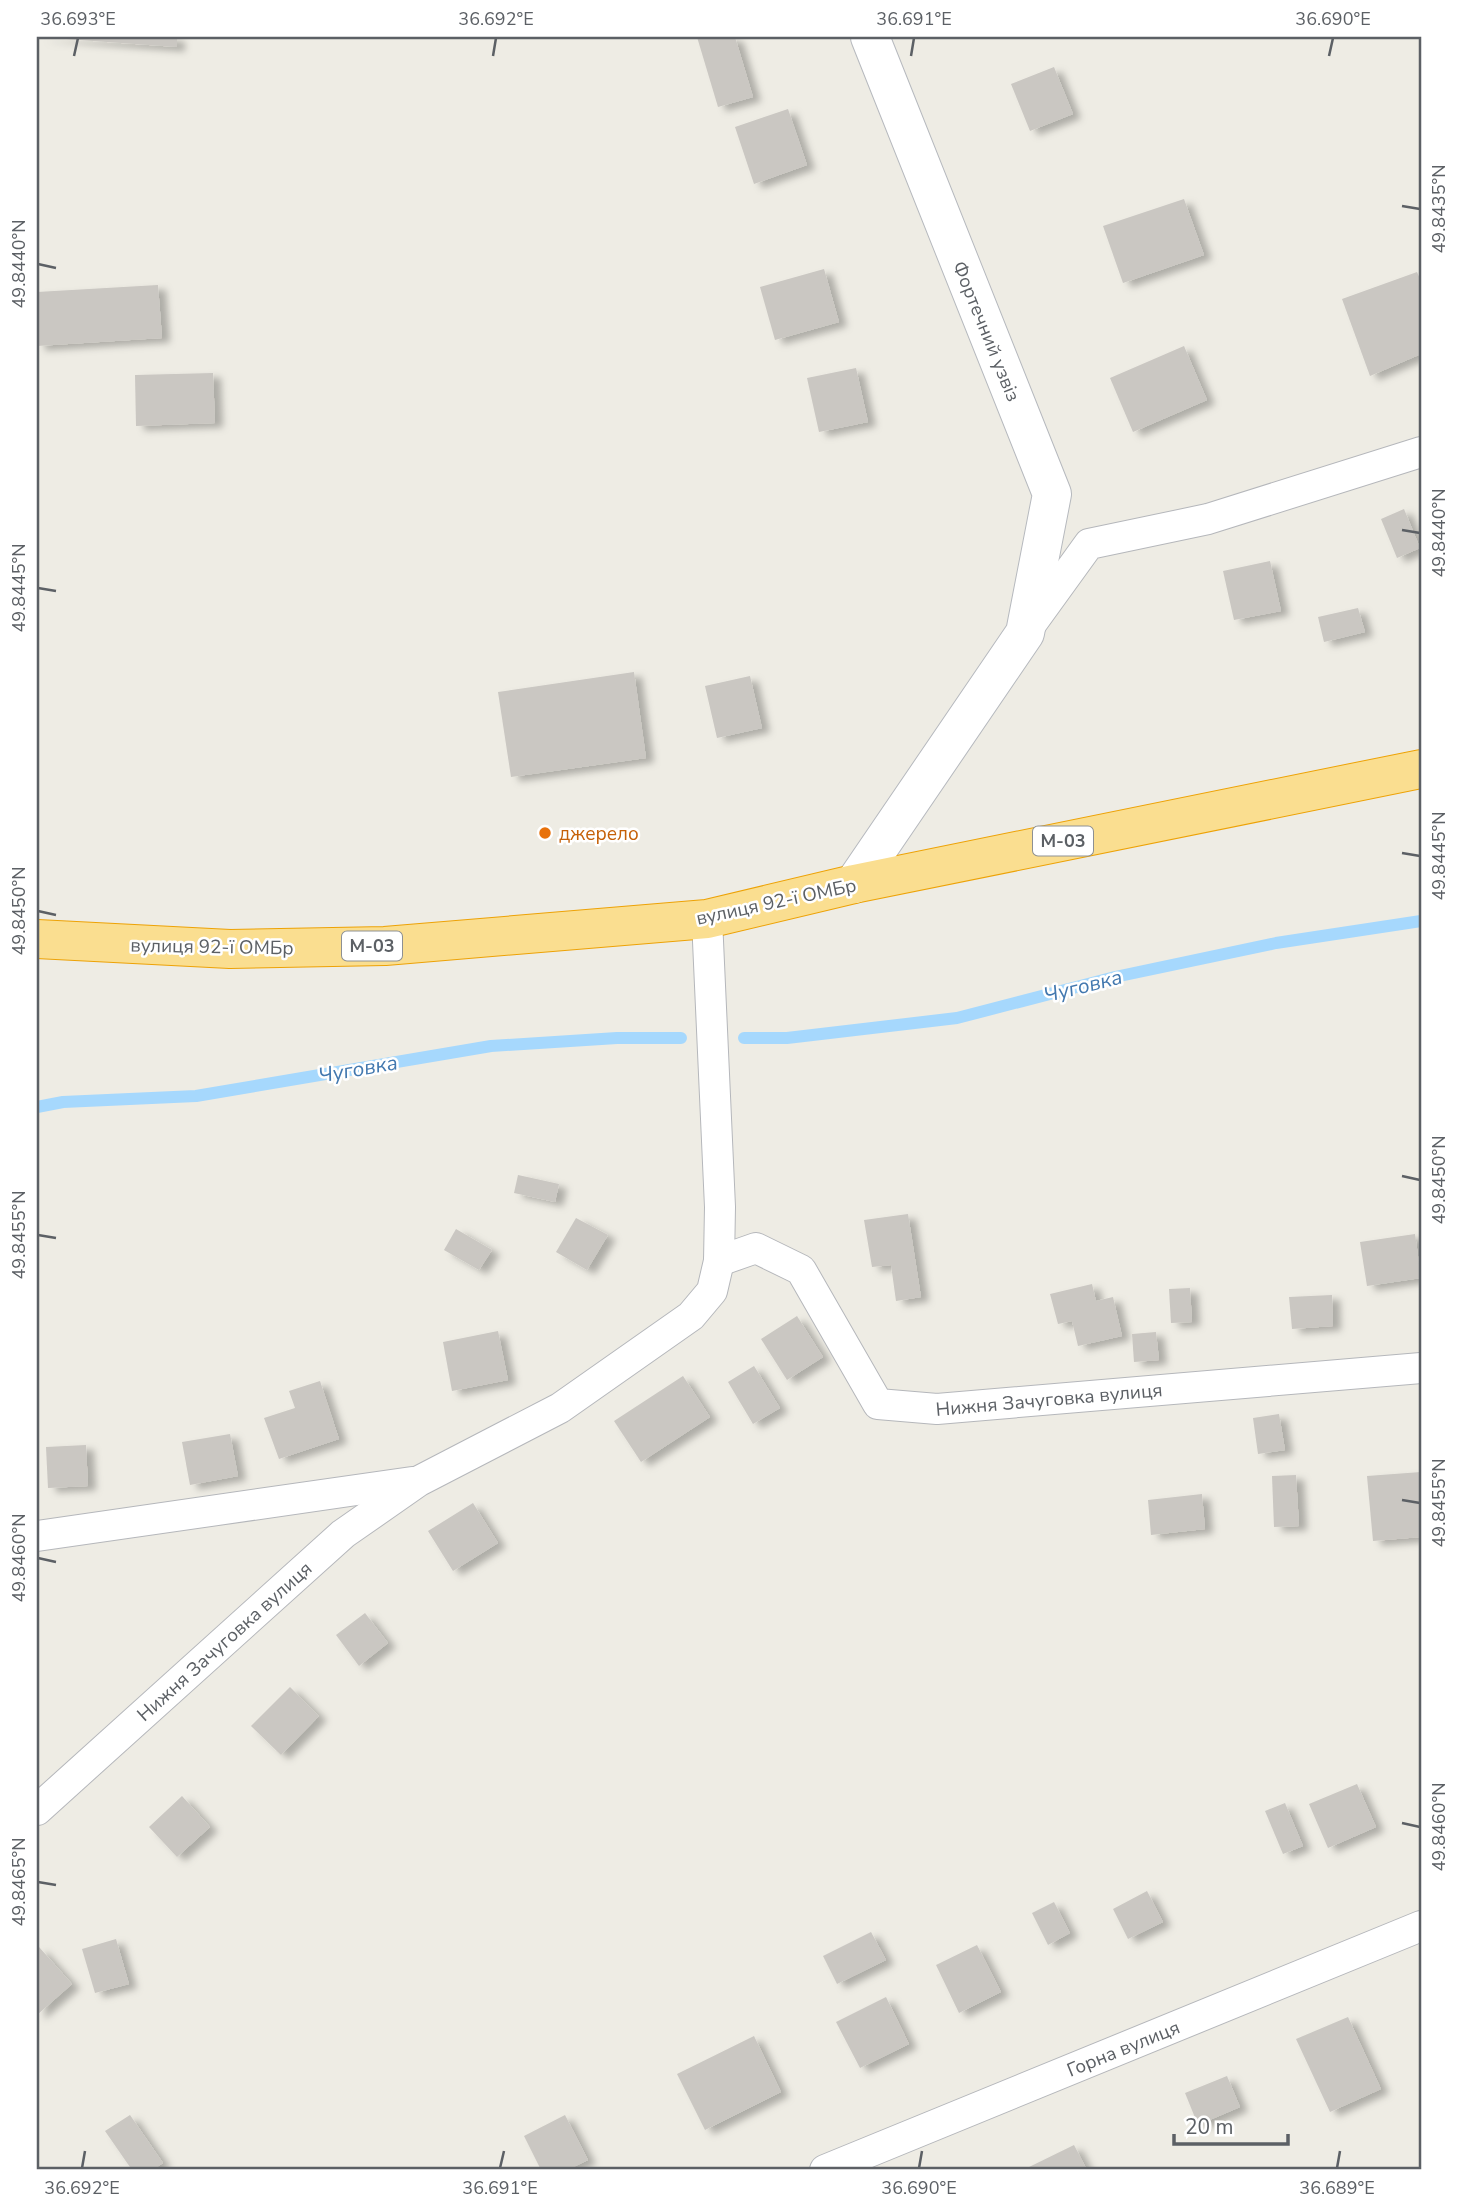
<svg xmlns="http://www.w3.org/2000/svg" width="1458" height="2207" font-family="'Nunito Sans',sans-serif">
	<defs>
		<filter id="shadow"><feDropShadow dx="8" dy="4.5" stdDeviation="3.5" flood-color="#0004"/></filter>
	</defs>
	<rect width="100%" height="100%" fill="#eeece4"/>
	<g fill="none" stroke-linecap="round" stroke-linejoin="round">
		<g stroke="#a6d8fd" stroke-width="12">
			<polyline points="744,1038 787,1038 957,1018 1115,977 1276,943 1421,921"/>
			<polyline points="37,1107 63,1102 196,1096 491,1046 617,1038 681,1038"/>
		</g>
	</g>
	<g fill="#cac7c2" filter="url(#shadow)">
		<polygon points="37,37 177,37 177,47"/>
		<polygon points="697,37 735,37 753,97 718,107"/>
		<polygon points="1054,67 1073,114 1030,131 1011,84"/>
		<polygon points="788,109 807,165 754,184 735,127"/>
		<polygon points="1184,199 1204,255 1123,283 1103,226"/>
		<polygon points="824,269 839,322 775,340 760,287"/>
		<polygon points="1417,272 1421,281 1421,354 1370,376 1342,299"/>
		<polygon points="158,285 162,338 37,346 37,292"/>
		<polygon points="1184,346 1207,400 1133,432 1110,378"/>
		<polygon points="856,368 868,422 819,432 807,378"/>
		<polygon points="213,373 215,423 136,426 135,375"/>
		<polygon points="1404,509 1420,548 1397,558 1381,519"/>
		<polygon points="1270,561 1281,611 1234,620 1223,571"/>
		<polygon points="1358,608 1365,632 1324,642 1318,617"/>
		<polygon points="634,672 646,758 511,777 498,692"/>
		<polygon points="750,676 762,728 717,738 705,686"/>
		<polygon points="518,1175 559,1184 555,1202 514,1193"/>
		<polygon points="908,1214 921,1297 896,1301 891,1265 872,1267 864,1220"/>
		<polygon points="576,1218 608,1235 587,1270 556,1252"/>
		<polygon points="456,1229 492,1250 479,1270 444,1250"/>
		<polygon points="1415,1234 1421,1278 1367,1286 1360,1242"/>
		<polygon points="1092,1284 1096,1301 1113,1297 1122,1336 1078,1346 1072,1321 1058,1324 1050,1294"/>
		<polygon points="1190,1288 1192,1322 1171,1323 1169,1289"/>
		<polygon points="1332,1295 1333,1326 1292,1329 1289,1297"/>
		<polygon points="797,1316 823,1357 787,1380 761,1339"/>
		<polygon points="498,1331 508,1380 452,1391 443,1342"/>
		<polygon points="1156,1332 1159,1360 1134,1362 1132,1334"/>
		<polygon points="754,1366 780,1408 753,1424 728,1382"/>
		<polygon points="683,1376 710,1417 641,1462 614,1421"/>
		<polygon points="320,1381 339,1439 279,1459 264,1418 295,1408 289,1391"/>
		<polygon points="1279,1414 1285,1450 1258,1454 1253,1418"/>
		<polygon points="230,1434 238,1476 190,1485 182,1442"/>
		<polygon points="86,1445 88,1486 48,1488 46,1447"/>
		<polygon points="1421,1472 1421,1537 1373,1541 1367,1476"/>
		<polygon points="1296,1475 1299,1526 1274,1527 1272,1476"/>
		<polygon points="1202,1494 1205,1529 1151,1535 1148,1500"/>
		<polygon points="473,1503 498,1543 453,1571 428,1531"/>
		<polygon points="365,1613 388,1643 359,1666 336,1635"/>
		<polygon points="290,1687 319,1716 281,1755 251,1726"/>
		<polygon points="1357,1784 1376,1827 1328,1848 1309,1804"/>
		<polygon points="182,1796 210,1827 177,1857 149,1827"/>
		<polygon points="1285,1803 1303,1846 1283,1854 1265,1811"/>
		<polygon points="1147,1891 1163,1922 1128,1939 1113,1909"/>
		<polygon points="1054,1902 1070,1933 1048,1945 1032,1913"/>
		<polygon points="871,1932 886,1960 837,1984 823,1956"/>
		<polygon points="116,1939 129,1984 95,1993 82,1949"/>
		<polygon points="977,1945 1001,1992 959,2013 936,1965"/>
		<polygon points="39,1947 72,1984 37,2015 37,1949"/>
		<polygon points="886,1997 909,2044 860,2068 836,2022"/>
		<polygon points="1348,2017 1381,2089 1330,2112 1296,2039"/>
		<polygon points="754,2036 781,2092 705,2130 677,2074"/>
		<polygon points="1227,2076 1240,2107 1198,2125 1185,2093"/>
		<polygon points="130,2115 163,2163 152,2170 132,2170 105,2131"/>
		<polygon points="565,2115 588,2160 567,2170 541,2170 524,2136"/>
		<polygon points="1074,2145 1087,2170 1028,2170 1027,2168"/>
	</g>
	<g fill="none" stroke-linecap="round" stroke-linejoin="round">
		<g stroke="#b5b7bb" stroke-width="32">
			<g id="street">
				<polyline points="1029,627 1089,544 1208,519 1421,452"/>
				<polyline points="719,1261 756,1248 801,1270 878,1404 937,1409 1421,1368"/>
				<polyline points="37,1536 412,1482"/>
				<polyline points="37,1810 343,1534 419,1481 560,1408 691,1316 712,1291 719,1261 720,1207 707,919"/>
				<polyline points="825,2170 1421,1926"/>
			</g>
		</g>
		<g stroke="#b6b9be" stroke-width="40">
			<polyline id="secondary" points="854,884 1025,633 1052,494 870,37"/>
		</g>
		<g stroke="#eda206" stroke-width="40">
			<polyline id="highway" points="37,939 230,949 385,946 707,919 854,884 1421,769"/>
		</g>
		<use href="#street" stroke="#fff" stroke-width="30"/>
		<use href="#secondary" stroke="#fff" stroke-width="38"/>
		<use href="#highway" stroke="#fade90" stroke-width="38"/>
	</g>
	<path fill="none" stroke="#5c6065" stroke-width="2.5" d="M74,56L78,38M493,56L496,38M911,56L914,38M1329,56L1333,38M1402,206L1420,209M38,264L56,268M1402,530L1420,533M38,588L56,591M1402,853L1420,856M38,911L56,915M1402,1176L1420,1180M38,1235L56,1238M1402,1500L1420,1503M38,1558L56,1562M1402,1823L1420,1827M38,1882L56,1885M82,2168L85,2151M500,2168L504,2151M919,2168L922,2151M1337,2168L1340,2151"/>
	<circle fill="#e8710a" stroke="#fff" stroke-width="2.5" cx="545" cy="833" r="7"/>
	<g text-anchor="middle" stroke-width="5" stroke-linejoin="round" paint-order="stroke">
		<g fill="#fff" stroke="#8d9093" stroke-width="2">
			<rect x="1033" y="826.5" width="60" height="29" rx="5"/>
			<rect x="342" y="931.5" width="60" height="29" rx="5"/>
		</g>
		<g font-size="18" font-weight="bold" fill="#5c6065">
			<text x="1063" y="847">М-03</text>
			<text x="372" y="952">М-03</text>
		</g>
		<g font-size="19" fill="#5c6065" stroke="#fff">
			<text transform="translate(987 331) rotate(68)" y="7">Фортечний узвіз</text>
			<text transform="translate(776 901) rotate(-12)" y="7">вулиця 92-ї ОМБр</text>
			<text transform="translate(212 946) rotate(1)" y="7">вулиця 92-ї ОМБр</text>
			<text transform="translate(1049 1399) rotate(-5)" y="7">Нижня Зачуговка вулиця</text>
			<text transform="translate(224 1641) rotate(-42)" y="7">Нижня Зачуговка вулиця</text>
			<text transform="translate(1123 2048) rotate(-22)" y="7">Горна вулиця</text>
		</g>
		<g font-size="19" fill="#c56008" stroke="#fff" text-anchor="start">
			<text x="559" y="840">джерело</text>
		</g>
		<g font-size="21" font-style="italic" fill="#4278af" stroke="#fff">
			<text transform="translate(1083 986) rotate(-14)" y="7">Чуговка</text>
			<text transform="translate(358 1069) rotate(-10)" y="7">Чуговка</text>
		</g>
	</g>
	<rect width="1458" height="2207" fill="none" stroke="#ffffff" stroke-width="77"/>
	<path d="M1174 2134v10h114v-10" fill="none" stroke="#5c6065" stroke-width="3.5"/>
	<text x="1185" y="2134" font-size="21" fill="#5c6065" stroke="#ffffff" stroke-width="5" paint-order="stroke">20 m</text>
	<rect x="38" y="38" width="1382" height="2130" fill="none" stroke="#5c6065" stroke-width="2.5"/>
	<g font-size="18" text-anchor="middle" fill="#5c6065">
		<text x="78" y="25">36.693°E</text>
		<text x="496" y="25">36.692°E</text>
		<text x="914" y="25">36.691°E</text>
		<text x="1333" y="25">36.690°E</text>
		<text transform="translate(1439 209) rotate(-90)" y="6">49.8435°N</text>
		<text transform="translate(19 264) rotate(-90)" y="6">49.8440°N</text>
		<text transform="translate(1439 533) rotate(-90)" y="6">49.8440°N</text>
		<text transform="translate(19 588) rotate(-90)" y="6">49.8445°N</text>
		<text transform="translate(1439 856) rotate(-90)" y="6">49.8445°N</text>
		<text transform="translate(19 911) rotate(-90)" y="6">49.8450°N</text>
		<text transform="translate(1439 1180) rotate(-90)" y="6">49.8450°N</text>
		<text transform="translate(19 1235) rotate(-90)" y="6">49.8455°N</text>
		<text transform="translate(1439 1503) rotate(-90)" y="6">49.8455°N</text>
		<text transform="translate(19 1558) rotate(-90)" y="6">49.8460°N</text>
		<text transform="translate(1439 1827) rotate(-90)" y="6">49.8460°N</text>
		<text transform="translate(19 1882) rotate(-90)" y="6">49.8465°N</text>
		<text x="82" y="2194">36.692°E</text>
		<text x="500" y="2194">36.691°E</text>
		<text x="919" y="2194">36.690°E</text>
		<text x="1337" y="2194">36.689°E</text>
	</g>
</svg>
